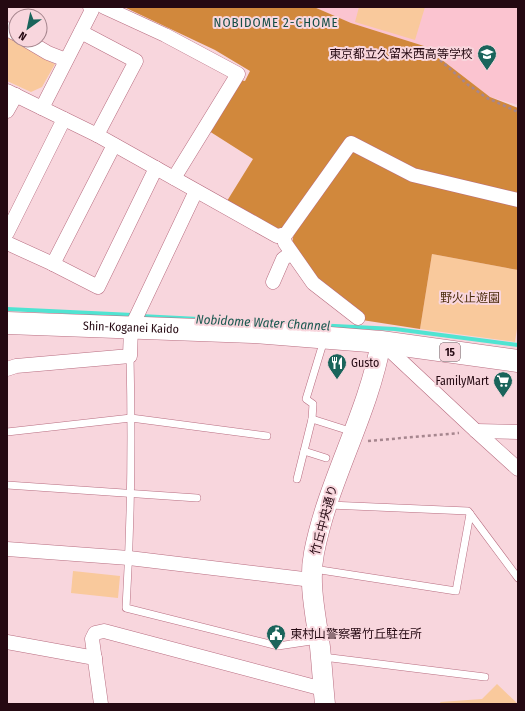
<svg xmlns="http://www.w3.org/2000/svg" width="525" height="711" font-family="'Fira Sans Condensed','Noto Sans JP',sans-serif">
	<rect width="100%" height="100%" fill="#f8d6dd"/>
	<polygon fill="#fbc4d0" points="314,7 518,7 518,105 490,97 424,46 351,23"/>
	<g fill="#f9c99c">
		<polygon points="359,7 425,7 415,40 355,22"/>
		<polygon points="7,36 40,57 55,64 42,87 31,92 7,81"/>
		<polygon points="432,254 518,270 518,322 515,342 420,329"/>
		<polygon points="73,571 120,576 118,598 71,593"/>
		<polygon points="497,684 518,704 441,704 440,702 482,699"/>
	</g>
	<polygon fill="#d1883c" points="124,7 314,7 351,23 424,46 490,97 518,108 518,197 489,200 518,207 518,270 432,254 420,329 362,320 316,281 292,245 293,237 318,191 280,231 227,201 253,159 209,131 240,80 245,81 250,71 215,50"/>
	<g fill="none" stroke-linecap="round" stroke-linejoin="round">
		<g stroke="#50e4d2" stroke-width="4">
			<polyline points="7,309 133,315"/>
			<polyline points="140,316 219,320"/>
			<polyline points="274,323 395,329 518,345"/>
		</g>
		<g stroke="#b86d80" stroke-width="8">
			<g id="lane">
				<path d="M130,356C132,440 131,525 126,608L278,646L318,640"/>
				<polyline points="312,419 353,432"/>
				<polyline points="7,432 131,418 267,436"/>
				<polyline points="304,451 326,458"/>
				<polyline points="297,479 312,419 313,404 306,399 324,340"/>
				<polyline points="7,485 197,498"/>
				<polyline points="329,505 468,511 518,578"/>
				<polyline points="314,569 456,591 470,514"/>
				<polyline points="323,657 485,677"/>
			</g>
		</g>
		<g stroke="#b86d80" stroke-width="15">
			<g id="street">
				<polyline points="104,7 165,35 238,74 174,178"/>
				<polyline points="7,29 16,34"/>
				<polyline points="81,32 136,61 97,135"/>
				<polyline points="26,40 48,53 66,60"/>
				<polyline points="7,91 97,135 277,236 286,234 351,143 413,175 518,200"/>
				<polyline points="42,108 92,10 90,7"/>
				<polyline points="7,111 16,95"/>
				<polyline points="7,233 64,119"/>
				<polyline points="283,235 285,243 313,283 358,318"/>
				<polyline points="7,243 53,264 98,287 156,168"/>
				<polyline points="53,264 114,145"/>
				<polyline points="273,282 283,259 291,253"/>
				<polyline points="382,343 476,431 518,469"/>
				<polyline points="7,369 16,366 130,356 131,328 196,191"/>
				<polyline points="476,431 518,432"/>
				<polyline points="7,549 129,558 312,580"/>
				<polyline points="7,642 95,658"/>
				<polyline points="101,704 92,639 95,633 104,631 323,689"/>
			</g>
		</g>
		<g stroke="#b86d80" stroke-width="21">
			<path id="secondary" d="M325,704C323,685 322,666 320,647C316,616 308,584 314,553C328,480 368,415 381,342"/>
		</g>
		<g stroke="#b86d80" stroke-width="23">
			<g id="primary">
				<path id="s1" d="M7,323L253,332L381,342L518,361"/>
			</g>
		</g>
		<g stroke="#a6868e" stroke-width="2.5" stroke-dasharray="3 3" stroke-linecap="butt">
			<polyline points="431,52 467,84 487,98 518,112"/>
			<polyline points="368,441 459,433"/>
		</g>
		<use href="#lane" stroke="#fff" stroke-width="7"/>
		<use href="#street" stroke="#fff" stroke-width="14"/>
		<use href="#secondary" stroke="#fff" stroke-width="20"/>
		<use href="#primary" stroke="#fff" stroke-width="22"/>
	</g>
	<defs>
		<g id="school-pin" transform="scale(1)"><path d="M0 17L-7.5 6A9.5 9.5 0 1 1 7.5 6Z" fill="#1a645b" stroke="#f8d6dd"/><path d="M0-5L7-2L0 1L-7-2ZM-4 1L0 2.5L4 1V4Q0 6-4 4Z" fill="#fff"/></g>
		<g id="restaurant-pin" transform="scale(1)"><path d="M0 17L-7.5 6A9.5 9.5 0 1 1 7.5 6Z" fill="#1a645b" stroke="#f8d6dd"/><path d="M-5-6h1v4h1v-4h1v4h1v-4h1v5L-1.5 .5V6h-2V.5L-5-1ZM5-6V6H3V1.5H1.5Q1.5-4 5-6Z" fill="#fff"/></g>
		<g id="supermarket-pin" transform="scale(1)"><path d="M0 17L-7.5 6A9.5 9.5 0 1 1 7.5 6Z" fill="#1a645b" stroke="#f8d6dd"/><path d="M-6-5.5h2.5l.6 2H6L4.5 2H-2.5L-4.4-4H-6ZM-1.5 3.2a1.3 1.3 0 1 0 .1 0ZM3 3.2a1.3 1.3 0 1 0 .1 0Z" fill="#fff"/></g>
		<g id="civic-pin" transform="scale(1)"><path d="M0 17L-7.5 6A9.5 9.5 0 1 1 7.5 6Z" fill="#1a645b" stroke="#f8d6dd"/><path d="M-.6-6.5H3V-4.5H.6V-3L4-1V1h2V6H-6V1h2V-1L-.6-3ZM-1.2 2.5V6h2.4V2.5Z" fill="#fff"/></g>
	</defs>
	<g fill-rule="evenodd">
		<use href="#school-pin" x="487" y="54"/>
		<use href="#restaurant-pin" x="337" y="363"/>
		<use href="#supermarket-pin" x="503" y="381"/>
		<use href="#civic-pin" x="276" y="634"/>
	</g>
	<g text-anchor="middle" stroke-width="4" stroke-linejoin="round" paint-order="stroke">
		<rect fill="#f8d6dd" stroke="#64464f" stroke-width="1" x="440" y="343" width="20" height="18" rx="3"/>
		<g font-size="11" font-weight="bold" fill="#250912">
			<text x="450" y="356">15</text>
		</g>
		<g font-size="12" fill="#250912" stroke="#f8d6dd" text-anchor="end">
			<text x="473" y="58">東京都立久留米西高等学校</text>
			<text x="351" y="367" text-anchor="start">Gusto</text>
			<text x="489" y="385">FamilyMart</text>
			<text x="290" y="638" text-anchor="start">東村山警察署竹丘駐在所</text>
		</g>
		<g font-size="12" fill="#4a2c0c" stroke="#f8d6dd">
			<text x="470" y="302">野火止遊園</text>
		</g>
		<g font-size="12" fill="#250912" stroke="#f8d6dd">
			<text dy="4" stroke="none"><textPath href="#s1" startOffset="124">Shin-Koganei Kaido</textPath></text>
			<text transform="translate(324 520) rotate(-75)" y="4">竹丘中央通り</text>
		</g>
		<g font-size="13" letter-spacing="1" fill="#154f48" stroke="#f8d6dd">
			<text x="276" y="27">NOBIDOME 2-CHOME</text>
		</g>
		<g font-size="13" font-style="italic" fill="#1c5951" stroke="#f8d6dd">
			<text transform="translate(263 322) rotate(3)" y="5">Nobidome Water Channel</text>
		</g>
	</g>
	<rect width="525" height="711" fill="none" stroke="#250912" stroke-width="16"/>
	<g transform="translate(28 28) rotate(213)"><circle r="19" fill="#f8d6dd" stroke="#a4848c"/>
	<path d="M0-3L7 15L0 10L-7 15Z" fill="#1a645b"/>
	<text y="-6" font-size="11" font-weight="bold" text-anchor="middle" fill="#250912">N</text>
	</g>
</svg>
